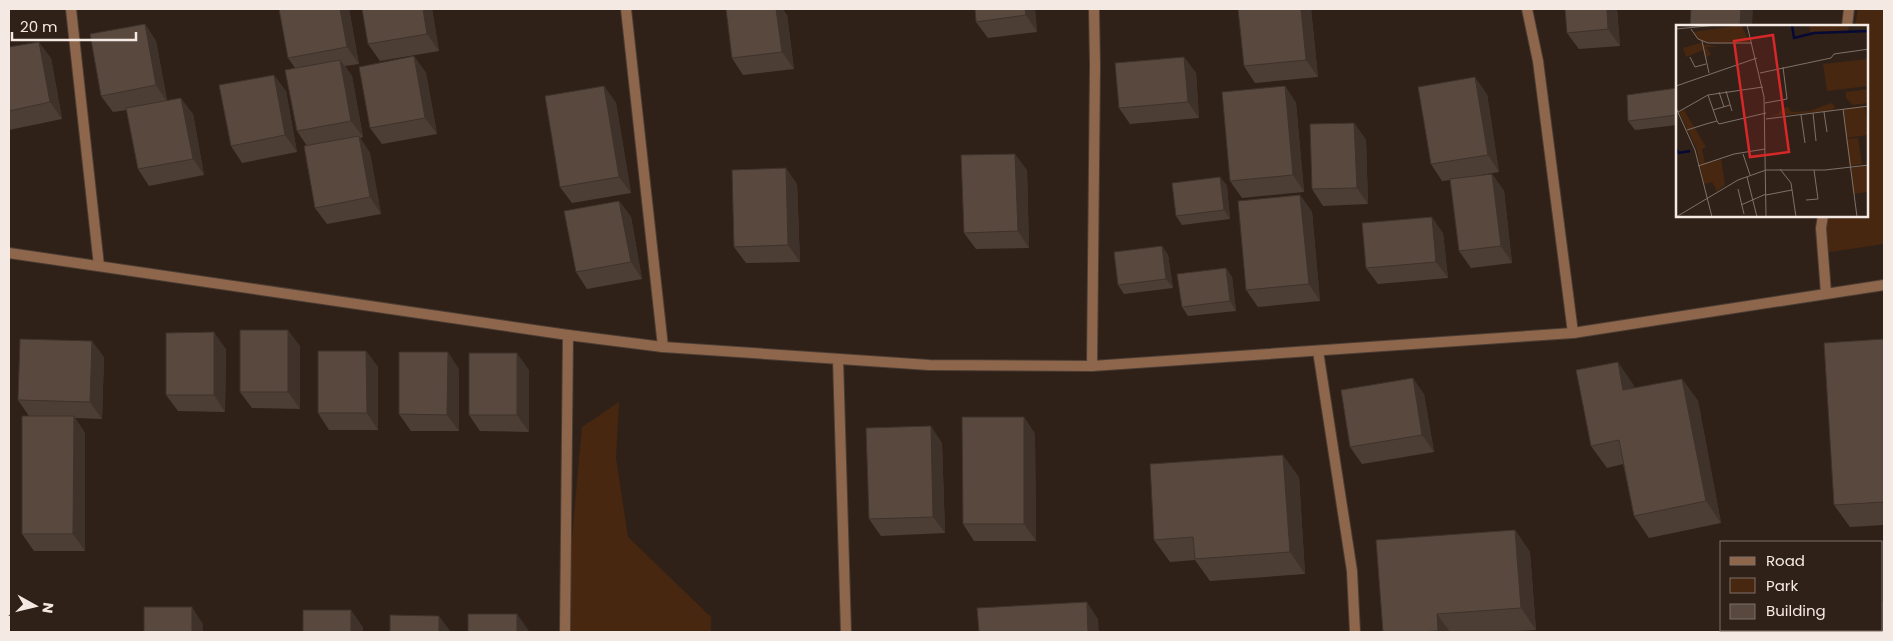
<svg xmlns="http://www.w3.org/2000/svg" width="1893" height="641" font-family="Poppins,sans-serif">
	<rect width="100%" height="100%" fill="#2f2118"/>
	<g fill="#472710">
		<polygon points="1858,9 1884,9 1884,244 1823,253 1829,216 1867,216 1867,26 1855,26"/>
		<polygon points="619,402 616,458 628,537 711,617 711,632 565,632 565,614 582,427"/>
	</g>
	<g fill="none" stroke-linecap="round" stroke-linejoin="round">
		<g stroke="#4b3d34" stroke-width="12">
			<g id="minor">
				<polyline points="71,9 99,266"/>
				<polyline points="626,9 663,347"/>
				<polyline points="1847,26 1849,9"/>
				<polyline points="1823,216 1821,228 1826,293"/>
				<polyline points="1318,351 1352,571 1355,632"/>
				<polyline points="838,359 846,632"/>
				<polyline points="1092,366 1095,65 1094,9"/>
				<polyline points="565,632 568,335"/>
			</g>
		</g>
		<g stroke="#4b3d34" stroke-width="12">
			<g id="tertiary">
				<polyline points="1527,9 1538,61 1573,333"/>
				<polyline points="9,253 568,335 663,347 929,365 1092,366 1573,333 1884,285"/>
			</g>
		</g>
		<use href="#minor" stroke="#8e664b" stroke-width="10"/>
		<use href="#tertiary" stroke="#8e664b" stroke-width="10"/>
	</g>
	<g fill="#4d3e35">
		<polygon points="279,9 349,9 359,64 345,66 352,76 363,137 360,138 370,153 381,214 327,224 315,208 307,146 297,131 295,68 288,58"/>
		<polygon points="362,9 432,9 439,51 380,61 368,44"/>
		<polygon points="1035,9 1037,32 988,38 976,22"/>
		<polygon points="1311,9 1318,77 1255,83 1244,66"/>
		<polygon points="1617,9 1620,46 1579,49 1567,33"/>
		<polygon points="787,15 794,69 743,75 732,58"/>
		<polygon points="145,24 156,41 167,100 193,114 204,175 149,186 138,169 127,110 113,112 101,96"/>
		<polygon points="9,47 51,58 62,119 9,130"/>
		<polygon points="414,56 426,73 437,134 382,144 370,128"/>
		<polygon points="1184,57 1196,73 1199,118 1130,124 1119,108"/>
		<polygon points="604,86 616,103 631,193 572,203 560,187"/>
		<polygon points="1285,86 1296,103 1304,192 1242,198 1230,181"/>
		<polygon points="1677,88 1677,125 1635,130 1628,121"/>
		<polygon points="286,91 297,152 242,163 231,146"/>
		<polygon points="1487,94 1499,172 1463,178 1492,174 1504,191 1512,263 1471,268 1459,251 1450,180 1442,181 1431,164"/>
		<polygon points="1354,123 1366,140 1368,204 1323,206 1312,189"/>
		<polygon points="1027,170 1029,248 976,249 964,233"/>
		<polygon points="1220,177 1227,186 1230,219 1182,225 1176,216"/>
		<polygon points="797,184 800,262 746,263 734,247"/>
		<polygon points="1300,195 1312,212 1320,301 1258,307 1246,290"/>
		<polygon points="619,201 631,217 642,279 587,289 576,272"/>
		<polygon points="1443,233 1448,278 1378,284 1366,268"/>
		<polygon points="1162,246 1168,255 1173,288 1124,294 1118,285"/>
		<polygon points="1226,268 1232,277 1236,311 1188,316 1182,307"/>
		<polygon points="1884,339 1884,525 1850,527 1834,505"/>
		<polygon points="300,346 300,409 252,408 240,392"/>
		<polygon points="226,349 225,412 178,411 166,395"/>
		<polygon points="366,351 378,367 378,430 329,430 318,413"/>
		<polygon points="104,357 102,419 75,418 85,433 85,551 34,551 22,534 29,416 18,400"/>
		<polygon points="459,369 459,431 411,431 399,414"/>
		<polygon points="529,370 529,432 480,431 469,415"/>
		<polygon points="1682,379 1698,401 1721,523 1649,538 1634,516 1623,464 1607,468 1591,446 1633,384 1634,388"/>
		<polygon points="1424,394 1434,452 1362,464 1350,447"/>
		<polygon points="1024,417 1035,434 1036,541 974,541 963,524"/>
		<polygon points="942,443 945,533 881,536 869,519"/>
		<polygon points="1299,477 1305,574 1210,581 1195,560 1170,562 1154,540"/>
		<polygon points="1515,530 1530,552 1536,630 1501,632 1383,632"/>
	</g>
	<g fill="#3e322b">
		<polygon points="340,9 349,9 359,64 347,47"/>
		<polygon points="423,9 432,9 439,51 427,34"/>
		<polygon points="776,9 783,9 787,15 794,69 782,52"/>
		<polygon points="1025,9 1035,9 1037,32 1026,15"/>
		<polygon points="1301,9 1311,9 1318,77 1306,60"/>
		<polygon points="1607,9 1617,9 1620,46 1608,29"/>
		<polygon points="1741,9 1753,9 1752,26 1740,26"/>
		<polygon points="145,24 156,41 167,102 156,85"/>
		<polygon points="39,42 51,58 62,119 50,102"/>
		<polygon points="414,56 426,73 437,134 425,118"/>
		<polygon points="1184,57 1196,73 1199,118 1188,102"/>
		<polygon points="340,60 352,76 363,137 351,121"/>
		<polygon points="274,75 286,91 297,152 285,135"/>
		<polygon points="1475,77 1487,94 1499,172 1488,155"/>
		<polygon points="604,86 616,103 631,193 619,177"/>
		<polygon points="1285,86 1296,103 1304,192 1293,175"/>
		<polygon points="181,98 193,114 204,175 193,159"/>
		<polygon points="1354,123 1366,140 1368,204 1357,188"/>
		<polygon points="359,136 370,153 381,214 370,197"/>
		<polygon points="1015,154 1027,170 1029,248 1018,231"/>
		<polygon points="786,168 797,184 800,262 788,245"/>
		<polygon points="1492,174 1504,191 1512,263 1501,246"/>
		<polygon points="1220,177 1227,186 1230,219 1224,210"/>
		<polygon points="1300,195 1312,212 1320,301 1309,284"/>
		<polygon points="619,201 631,217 642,279 631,262"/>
		<polygon points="1432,217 1443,233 1448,278 1436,262"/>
		<polygon points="1162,246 1168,255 1173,288 1166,279"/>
		<polygon points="1226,268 1232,277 1236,311 1230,301"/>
		<polygon points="288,330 300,346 300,409 288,392"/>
		<polygon points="214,332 226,349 225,412 214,395"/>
		<polygon points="92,341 104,357 102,419 90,402"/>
		<polygon points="366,351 378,367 378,430 367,413"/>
		<polygon points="448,352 459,369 459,431 447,415"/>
		<polygon points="517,353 529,370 529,432 517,415"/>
		<polygon points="1618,362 1633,384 1638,412 1623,390"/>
		<polygon points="1413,378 1424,394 1434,452 1422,435"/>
		<polygon points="1682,379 1698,401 1721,523 1706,501"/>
		<polygon points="74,416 85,433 85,551 73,534"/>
		<polygon points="1024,417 1035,434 1036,541 1024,524"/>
		<polygon points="931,426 942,443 945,533 933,517"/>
		<polygon points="1283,455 1299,477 1305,574 1290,552"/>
		<polygon points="1515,530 1530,552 1536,630 1521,608"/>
		<polygon points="1087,602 1098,619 1099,632 1088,632"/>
		<polygon points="192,607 203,624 203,632 192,632"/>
		<polygon points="351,610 363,627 363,632 351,632"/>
		<polygon points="517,614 529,631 529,632 517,632"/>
		<polygon points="1437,614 1450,632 1439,632 1438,631"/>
		<polygon points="439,616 451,632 439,632"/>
	</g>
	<g fill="#59483e" stroke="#3e322b">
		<polygon points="279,9 340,9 347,47 288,58"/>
		<polygon points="362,9 423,9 427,34 368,44"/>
		<polygon points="726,9 776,9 782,52 732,58"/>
		<polygon points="975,9 1025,9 1026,15 976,22"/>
		<polygon points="1238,9 1301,9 1306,60 1244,66"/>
		<polygon points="1565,9 1607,9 1608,29 1567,33"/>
		<polygon points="1691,9 1741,9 1740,26 1690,26"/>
		<polygon points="145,24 156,85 101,96 90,34"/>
		<polygon points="39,42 50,102 9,111 9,47"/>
		<polygon points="414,56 425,118 370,128 359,67"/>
		<polygon points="1184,57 1188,102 1119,108 1115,63"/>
		<polygon points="340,60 351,121 297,131 285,70"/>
		<polygon points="274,75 285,135 231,146 219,85"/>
		<polygon points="1475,77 1488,155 1431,164 1418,87"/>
		<polygon points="604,86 619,177 560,187 545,96"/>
		<polygon points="1285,86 1293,175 1230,181 1222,92"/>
		<polygon points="1677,88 1677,115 1628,121 1627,95"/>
		<polygon points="181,98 193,159 138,169 126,108"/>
		<polygon points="1354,123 1357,188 1312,189 1310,124"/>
		<polygon points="359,136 370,197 315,208 304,146"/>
		<polygon points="1015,154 1018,231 964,233 961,155"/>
		<polygon points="786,168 788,245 734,247 732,170"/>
		<polygon points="1492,174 1501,246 1459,251 1450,179"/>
		<polygon points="1220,177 1224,210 1176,216 1172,183"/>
		<polygon points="1300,195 1309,284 1246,290 1238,201"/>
		<polygon points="619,201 631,262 576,272 564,211"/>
		<polygon points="1432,217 1436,262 1366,268 1362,223"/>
		<polygon points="1162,246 1166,279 1118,285 1114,252"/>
		<polygon points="1226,268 1230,301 1182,307 1177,274"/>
		<rect x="240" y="330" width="48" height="62"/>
		<polygon points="214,332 214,395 166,395 166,333"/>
		<polygon points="20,339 92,341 90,402 18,400"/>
		<polygon points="1884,339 1884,502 1834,505 1824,343"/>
		<polygon points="318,351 366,351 367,413 318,413"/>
		<polygon points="399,352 448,352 447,415 399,414"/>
		<rect x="469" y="353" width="48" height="62"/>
		<polygon points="1618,362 1623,390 1682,379 1706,501 1634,516 1619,440 1591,446 1576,370"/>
		<polygon points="1413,378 1422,435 1350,447 1341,390"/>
		<polygon points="22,416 74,416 73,534 22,534"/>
		<polygon points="962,417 1024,417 1024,524 963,524"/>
		<polygon points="931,426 933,517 869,519 866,428"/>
		<polygon points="1283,455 1290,552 1195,559 1193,537 1154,540 1150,464"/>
		<polygon points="1515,530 1521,608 1437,614 1438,631 1414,632 1383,632 1376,540"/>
		<polygon points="1087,602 1088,632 979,632 977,608"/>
		<polygon points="1882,602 1884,602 1884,632 1813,632 1813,630 1882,630"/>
		<rect x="144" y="607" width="48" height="25"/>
		<rect x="303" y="610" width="48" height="22"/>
		<rect x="468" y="614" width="49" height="18"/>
		<polygon points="390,615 439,616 439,632 390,632"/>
	</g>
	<g transform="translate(1676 25)">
		<rect width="192" height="192" fill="#2f2118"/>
		<path d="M65,0L74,18L43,19L24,16L17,7ZM133,0H173L172,6L134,8ZM24,18L42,22H30L35,29L30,33L27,25L10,32L7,23ZM191,34L192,61L151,66L147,39ZM192,64V78L177,80L170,73V67ZM155,78L159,81L157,86L93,91L102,89L106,83L112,82L116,87L134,86ZM189,81L192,110L170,113L167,84ZM8,85L30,122L26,124L29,138L45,134L49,160L41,166L36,157L28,159L21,125L3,87ZM182,113L186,139L174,141L170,114ZM192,140V167L177,169L175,143Z" fill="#472710"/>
		<path fill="none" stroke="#050934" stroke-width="2.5" d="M116,0L118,13L138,8L193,6M0,124L3,128L14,126"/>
		<path fill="none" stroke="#7e7169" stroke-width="1" d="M71,0L88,72L90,192M0,4L41,0M15,4L22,14L32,18H76M26,16L33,48M14,32L19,42L30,39M84,48L155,33L158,29L193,24M0,61L81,33M50,66L56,86M43,67L48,82M32,70L41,96M89,78L111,74L107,42M0,83L19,125L36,192M167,84L181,192M37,85L54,80M2,87L32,70L87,62M148,87L151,107M137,88L140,116M125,90L129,118M90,94L193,81M11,105L30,99L41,96L43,99L90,88M67,129L74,150M22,141L58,129L89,124M104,144L115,158L120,192M71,152L81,192M62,164L68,189M90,170L116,165M130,175L142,174L138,145M65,180L90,169M0,192L62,155L90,145H149L193,140"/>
		<path fill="#d62828" fill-opacity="0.15" stroke="#d62828" stroke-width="2.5" d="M97,10L113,127L74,132L58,16Z"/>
		<rect width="192" height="192" fill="none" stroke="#f4eae3" stroke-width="2.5"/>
	</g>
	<rect width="1893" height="641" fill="none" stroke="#f4eae3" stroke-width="20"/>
	<rect x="1720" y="541" width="162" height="90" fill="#2f2118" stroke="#7e7169"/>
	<rect x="1730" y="557" width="25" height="8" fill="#8e664b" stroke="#7e7169"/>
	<text x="1766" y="566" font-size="15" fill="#f4eae3">Road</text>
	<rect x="1730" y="578" width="25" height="15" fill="#472710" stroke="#7e7169"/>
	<text x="1766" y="591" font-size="15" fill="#f4eae3">Park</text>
	<rect x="1730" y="604" width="25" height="15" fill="#59483e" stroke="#7e7169"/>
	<text x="1766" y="616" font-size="15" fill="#f4eae3">Building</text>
	<g transform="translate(35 606) rotate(98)" stroke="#2f2118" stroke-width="4" paint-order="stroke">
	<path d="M0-4L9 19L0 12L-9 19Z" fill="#f4eae3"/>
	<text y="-8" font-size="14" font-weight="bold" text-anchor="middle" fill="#f4eae3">N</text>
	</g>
	<path d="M12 32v8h124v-8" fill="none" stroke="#f4eae3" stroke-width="2.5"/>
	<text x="20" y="32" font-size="15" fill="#f4eae3" stroke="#2f2118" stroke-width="4" paint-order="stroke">20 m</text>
</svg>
